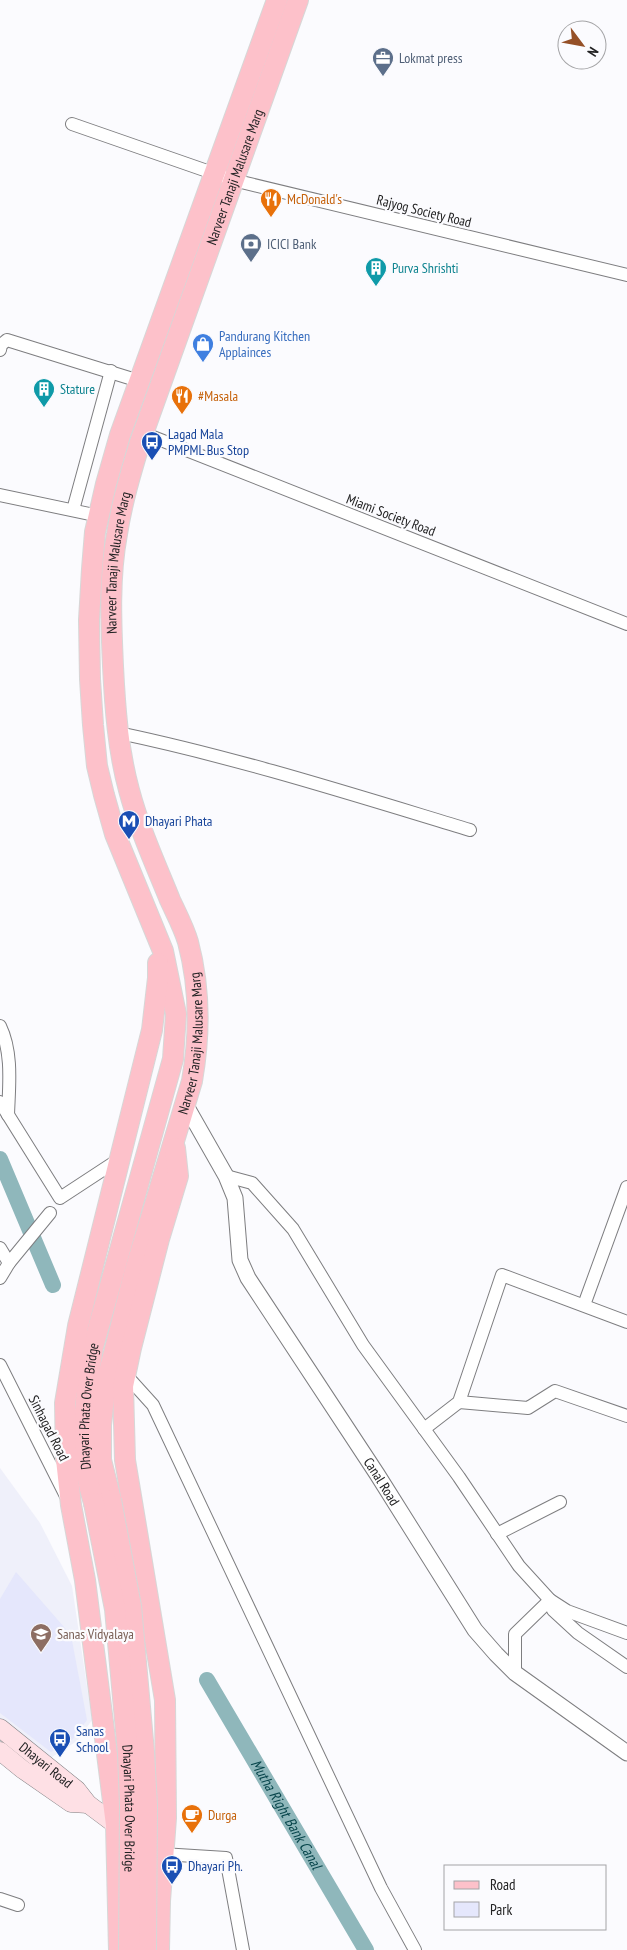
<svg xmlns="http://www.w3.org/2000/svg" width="627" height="1950" font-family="'PT Sans Narrow',sans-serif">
	<rect width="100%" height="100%" fill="#fbfbfe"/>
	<polygon fill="#eff0fa" points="0,1468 40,1523 72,1586 92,1720 77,1741 49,1759 0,1720"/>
	<polygon fill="#e5e7fc" points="16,1572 71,1635 87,1720 73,1739 51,1752 0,1713 0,1599"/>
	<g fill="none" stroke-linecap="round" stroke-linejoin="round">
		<g stroke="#8fb7bb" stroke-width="16">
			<polyline points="0,1159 53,1285"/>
			<path id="s1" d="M207,1680L366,1950"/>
		</g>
		<g stroke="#7e7e80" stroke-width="14">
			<g id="minor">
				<polyline points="72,124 233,180 627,275"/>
				<polyline points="0,350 1,345 7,340 139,381"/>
				<polyline points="143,433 627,624"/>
				<polyline points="0,495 99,516"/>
				<polyline points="73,510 111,371"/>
				<path d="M119,733C238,758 354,795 470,830"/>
				<path d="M0,1026C13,1053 9,1086 8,1115"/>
				<polyline points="0,1102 60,1198 121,1158"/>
				<polyline points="226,1176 252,1183 293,1229 363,1345 459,1477 519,1566 550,1600 567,1611 627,1633"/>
				<polyline points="0,1248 9,1263"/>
				<polyline points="0,1278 9,1263 50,1213"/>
				<polyline points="584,1305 627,1187"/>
				<polyline points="0,1365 66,1496"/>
				<polyline points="125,1374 153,1405 381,1888 415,1950"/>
				<polyline points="459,1402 528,1408 555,1391 627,1416"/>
				<polyline points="424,1429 459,1402 502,1275 627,1322"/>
				<polyline points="497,1534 560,1502"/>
				<polyline points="552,1607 553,1610 578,1633 627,1667"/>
				<polyline points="515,1673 515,1634 550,1600"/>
				<polyline points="162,1854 226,1858 243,1950"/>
				<polyline points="0,1899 18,1905"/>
			</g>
		</g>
		<g stroke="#7e7e80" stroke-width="17">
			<g id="tertiary">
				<path id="s2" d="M185,1104L226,1176L235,1198L240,1260L248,1278L377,1474L475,1630L496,1654L515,1673L627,1753"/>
			</g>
		</g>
		<g stroke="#7e7e80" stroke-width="19">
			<g id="secondary">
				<path id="s3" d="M0,1728L77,1790L88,1804L116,1825L125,1828"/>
				<polyline points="0,1751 22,1769 71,1803 88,1804"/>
			</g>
		</g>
		<g stroke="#d7d7d7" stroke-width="22">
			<g id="primary">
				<path id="s4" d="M111,1500L101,1460V1425L105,1388L134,1274L192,1081C200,1035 200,987 188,942C184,928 176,913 170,900C155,863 139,828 129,790C118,750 115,707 113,666C111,622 109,577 117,534C122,502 131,472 140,442L298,0"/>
				<path id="s5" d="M94,1503C77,1453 85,1398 93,1347L173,1059L176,1014L163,951L115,834L104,795L97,766L93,725L90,679L89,620L92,569L95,532L106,484L120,435L277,0"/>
				<polyline points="119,1950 116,1825 85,1580 71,1505 66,1459 65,1403 78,1326 152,1030 158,978 158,963"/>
				<polyline points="159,1950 160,1901 166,1818 165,1700 125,1460 123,1386 131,1348 159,1239 178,1176 175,1148"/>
			</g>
		</g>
		<use href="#minor" stroke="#fff" stroke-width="12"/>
		<use href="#tertiary" stroke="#fff" stroke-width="15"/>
		<use href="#secondary" stroke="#fee0e5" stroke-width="18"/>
		<use href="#primary" stroke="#fdc1ca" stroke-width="20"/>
		<g stroke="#d7d7d7" stroke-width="22" stroke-linecap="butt">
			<g id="primary-bridge">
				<polyline points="111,1500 131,1606 144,1752 147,1805 146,1950"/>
				<path id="s6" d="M94,1503L115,1609L128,1753L130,1805L129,1950"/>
			</g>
		</g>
		<use href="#primary-bridge" stroke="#fdc1ca" stroke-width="20"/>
	</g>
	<defs>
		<g id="office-pin" transform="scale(1.125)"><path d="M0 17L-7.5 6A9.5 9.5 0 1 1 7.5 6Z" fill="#5c6f8a" stroke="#fbfbfe"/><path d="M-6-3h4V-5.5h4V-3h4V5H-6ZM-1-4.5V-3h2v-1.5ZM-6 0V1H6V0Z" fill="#fff"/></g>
		<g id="restaurant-pin" transform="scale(1.125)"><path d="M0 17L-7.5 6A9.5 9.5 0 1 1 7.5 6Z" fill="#e8710a" stroke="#fbfbfe"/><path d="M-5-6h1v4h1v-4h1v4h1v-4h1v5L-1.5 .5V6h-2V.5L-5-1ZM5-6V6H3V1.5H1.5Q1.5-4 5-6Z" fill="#fff"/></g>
		<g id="bank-pin" transform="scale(1.125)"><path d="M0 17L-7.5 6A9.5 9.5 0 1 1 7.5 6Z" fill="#5c6f8a" stroke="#fbfbfe"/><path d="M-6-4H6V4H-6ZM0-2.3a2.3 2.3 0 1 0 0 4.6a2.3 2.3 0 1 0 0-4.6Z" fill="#fff"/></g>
		<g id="building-pin" transform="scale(1.125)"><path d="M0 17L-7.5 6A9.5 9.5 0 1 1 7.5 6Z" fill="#0f9aa8" stroke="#fbfbfe"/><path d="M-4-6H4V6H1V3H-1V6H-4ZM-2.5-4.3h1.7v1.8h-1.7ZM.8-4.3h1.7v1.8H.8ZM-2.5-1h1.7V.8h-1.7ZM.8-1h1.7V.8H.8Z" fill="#fff"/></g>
		<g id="shop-pin" transform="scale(1.125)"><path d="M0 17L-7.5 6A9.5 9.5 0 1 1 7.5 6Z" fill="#3f7fe0" stroke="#fbfbfe"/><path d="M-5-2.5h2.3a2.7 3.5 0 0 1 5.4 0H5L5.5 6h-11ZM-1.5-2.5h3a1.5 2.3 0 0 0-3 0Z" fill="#fff"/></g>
		<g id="bus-pin" transform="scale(1.125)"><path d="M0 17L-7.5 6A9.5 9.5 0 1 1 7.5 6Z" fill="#1a4fb4" stroke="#fbfbfe"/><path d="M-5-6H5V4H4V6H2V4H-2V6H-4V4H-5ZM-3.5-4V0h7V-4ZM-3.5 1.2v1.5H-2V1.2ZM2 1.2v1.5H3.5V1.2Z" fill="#fff"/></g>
		<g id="metro-pin" transform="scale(1.125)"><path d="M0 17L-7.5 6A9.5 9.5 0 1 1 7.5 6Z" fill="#1a4fb4" stroke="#fbfbfe"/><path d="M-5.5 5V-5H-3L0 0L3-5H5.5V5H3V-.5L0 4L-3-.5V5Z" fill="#fff"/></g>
		<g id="school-pin" transform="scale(1.125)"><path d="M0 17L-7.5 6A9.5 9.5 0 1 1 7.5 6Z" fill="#8d6e63" stroke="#fbfbfe"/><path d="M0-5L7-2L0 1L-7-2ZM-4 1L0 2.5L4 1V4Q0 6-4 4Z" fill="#fff"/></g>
		<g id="cafe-pin" transform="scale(1.125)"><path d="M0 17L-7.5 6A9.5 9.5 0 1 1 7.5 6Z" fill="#e8710a" stroke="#fbfbfe"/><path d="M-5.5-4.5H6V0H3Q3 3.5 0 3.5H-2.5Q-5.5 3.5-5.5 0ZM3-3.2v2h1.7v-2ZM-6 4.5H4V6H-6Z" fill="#fff"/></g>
	</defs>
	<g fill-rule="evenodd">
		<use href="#office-pin" x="383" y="58"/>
		<use href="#restaurant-pin" x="271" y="199"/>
		<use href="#bank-pin" x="251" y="244"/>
		<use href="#building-pin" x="376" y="268"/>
		<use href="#shop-pin" x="203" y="344"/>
		<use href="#building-pin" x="44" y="389"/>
		<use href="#restaurant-pin" x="182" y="396"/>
		<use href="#bus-pin" x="152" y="442"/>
		<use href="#metro-pin" x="129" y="821"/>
		<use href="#school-pin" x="41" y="1634"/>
		<use href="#bus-pin" x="60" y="1739"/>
		<use href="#cafe-pin" x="192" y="1815"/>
		<use href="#bus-pin" x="172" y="1866"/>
	</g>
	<g text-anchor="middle" stroke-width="4.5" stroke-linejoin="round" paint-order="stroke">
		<g font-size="14" fill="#4e5e75" stroke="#fbfbfe" text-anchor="start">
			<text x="399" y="63">Lokmat press</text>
			<text x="267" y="249">ICICI Bank</text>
		</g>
		<g font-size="14" fill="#222223" stroke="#fbfbfe">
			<text dy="5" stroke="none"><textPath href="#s4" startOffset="1370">Narveer Tanaji Malusare Marg</textPath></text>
			<text transform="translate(424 211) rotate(14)" y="5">Rajyog Society Road</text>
			<text transform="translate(391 515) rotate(21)" y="5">Miami Society Road</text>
			<text dy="5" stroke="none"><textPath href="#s4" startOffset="965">Narveer Tanaji Malusare Marg</textPath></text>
			<text dy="5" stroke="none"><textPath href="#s4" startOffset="470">Narveer Tanaji Malusare Marg</textPath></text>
			<text dy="5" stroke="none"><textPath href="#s5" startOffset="98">Dhayari Phata Over Bridge</textPath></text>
			<text transform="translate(49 1428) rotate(63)" y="5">Sinhagad Road</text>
			<text dy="5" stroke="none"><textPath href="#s2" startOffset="432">Canal Road</textPath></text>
			<text dy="5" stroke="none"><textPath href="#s3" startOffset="59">Dhayari Road</textPath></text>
			<text dy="5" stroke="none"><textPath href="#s6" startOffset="308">Dhayari Phata Over Bridge</textPath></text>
		</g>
		<g font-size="14" fill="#c56008" stroke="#fbfbfe" text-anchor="start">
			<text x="287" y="204">McDonald's</text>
			<text x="198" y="401">#Masala</text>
			<text x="208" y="1820">Durga</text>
		</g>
		<g font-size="14" fill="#0d838f" stroke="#fbfbfe" text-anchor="start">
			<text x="392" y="273">Purva Shrishti</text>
			<text x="60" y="394">Stature</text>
		</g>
		<g font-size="14" fill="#366cbe" stroke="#fbfbfe" text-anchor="start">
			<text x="219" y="341">Pandurang Kitchen<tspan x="219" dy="16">Applainces</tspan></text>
		</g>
		<g font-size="14" fill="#164399" stroke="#fbfbfe" text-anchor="start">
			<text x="168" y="439">Lagad Mala<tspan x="168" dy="16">PMPML Bus Stop</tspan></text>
			<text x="145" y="826">Dhayari Phata</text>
			<text x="76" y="1736">Sanas<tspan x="76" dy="16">School</tspan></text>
			<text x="188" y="1871">Dhayari Ph.</text>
		</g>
		<g font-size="14" fill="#785e54" stroke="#fbfbfe" text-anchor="start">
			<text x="57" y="1639">Sanas Vidyalaya</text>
		</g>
		<g font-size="15" font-style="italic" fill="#08464c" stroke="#fbfbfe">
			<text dy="5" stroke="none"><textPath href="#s1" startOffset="156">Mutha Right Bank Canal</textPath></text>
		</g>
	</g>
	<rect x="444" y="1865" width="162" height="65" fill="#fbfbfe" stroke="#a4a4a6"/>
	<rect x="454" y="1881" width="25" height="8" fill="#fdc1ca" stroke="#a4a4a6"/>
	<text x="490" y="1890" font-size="15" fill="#222223">Road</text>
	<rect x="454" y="1902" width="25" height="15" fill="#e5e7fc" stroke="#a4a4a6"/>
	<text x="490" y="1915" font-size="15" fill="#222223">Park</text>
	<g transform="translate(582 45) rotate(122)"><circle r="24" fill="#fbfbfe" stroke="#a4a4a6"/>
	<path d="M0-4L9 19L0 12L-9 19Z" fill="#955027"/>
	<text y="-8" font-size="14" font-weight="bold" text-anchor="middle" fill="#222223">N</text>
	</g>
</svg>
